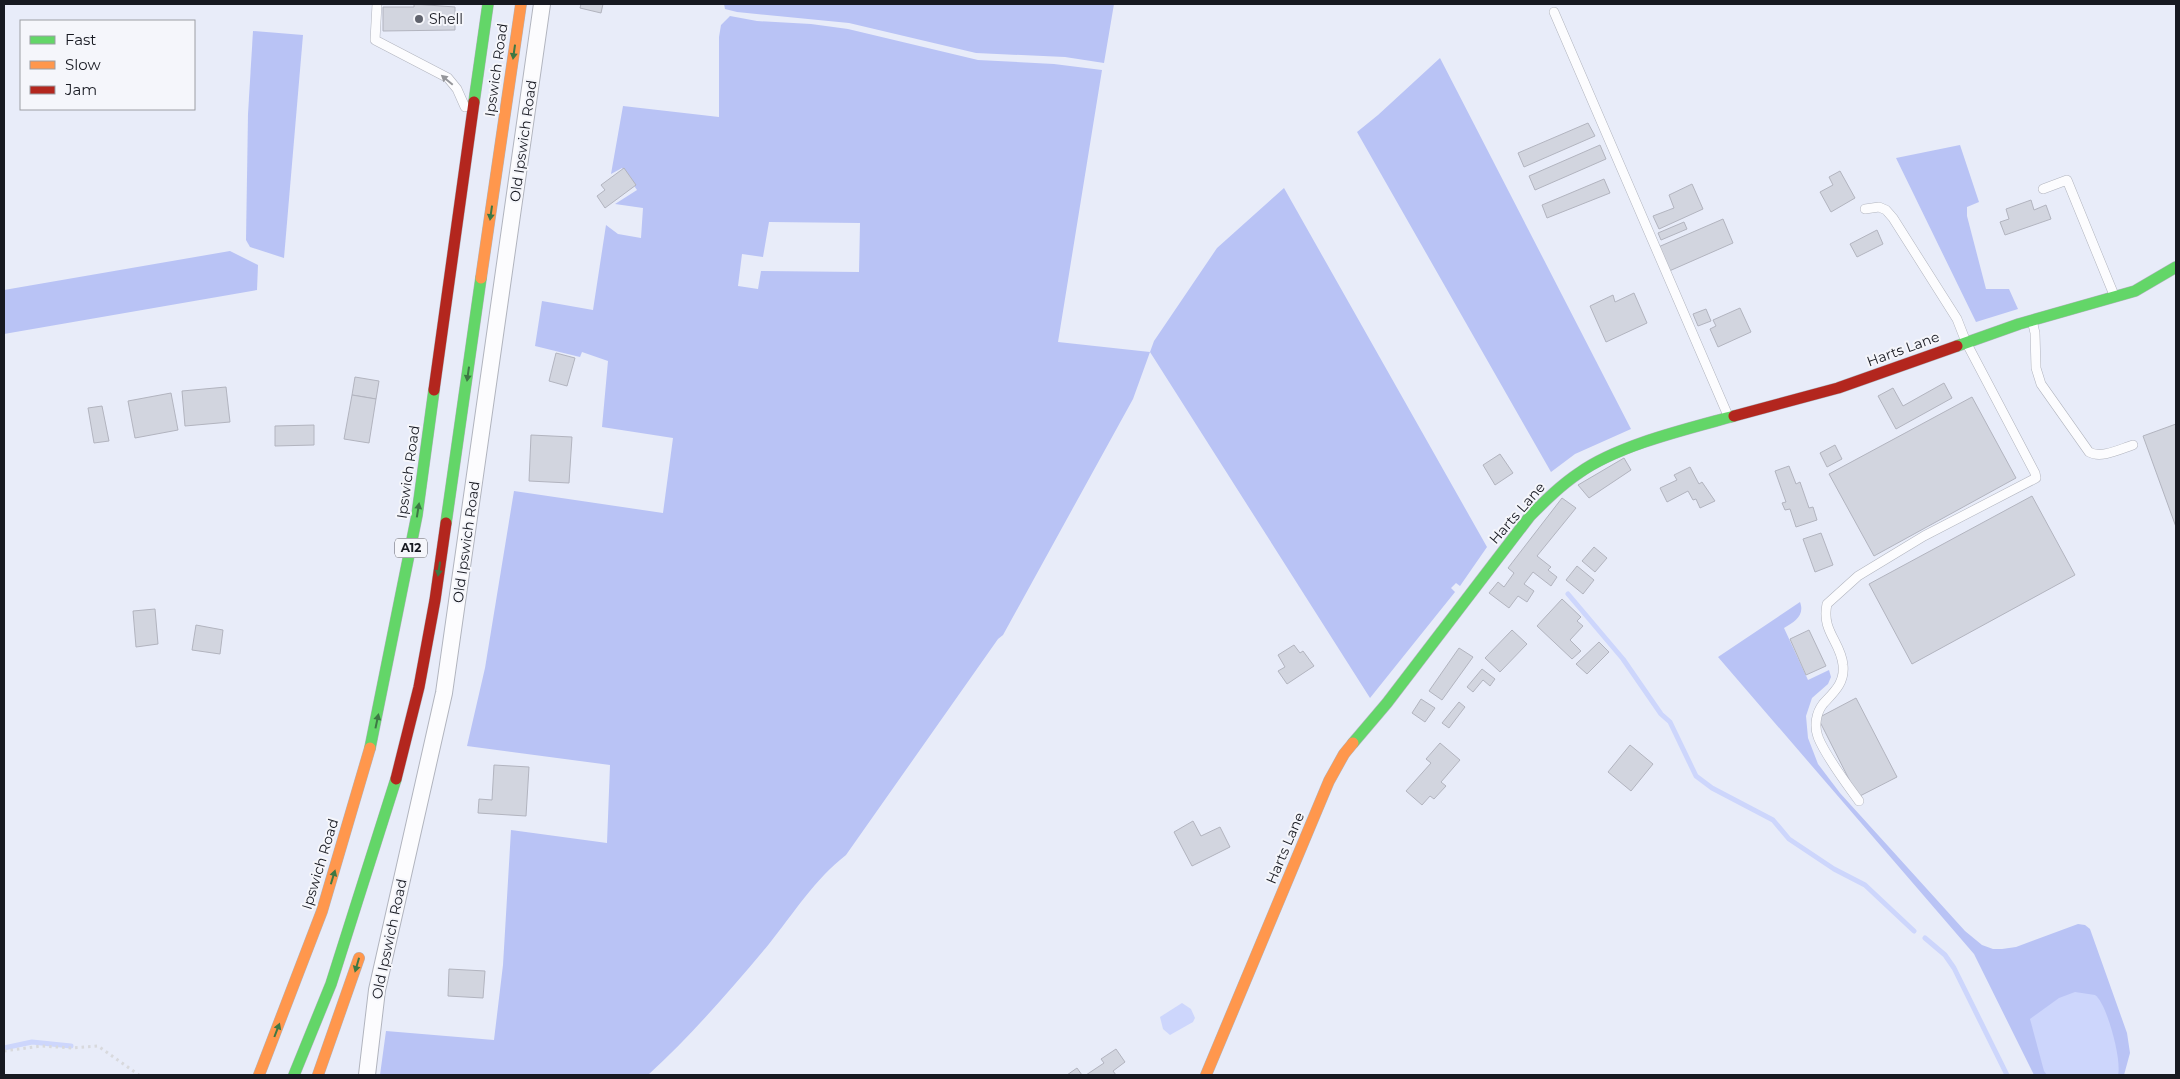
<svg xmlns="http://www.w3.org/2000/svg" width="2180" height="1079" font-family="Montserrat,sans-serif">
	<rect width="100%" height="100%" fill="#e8ecf9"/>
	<g fill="#b9c3f5" fill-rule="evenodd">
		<polygon points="724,4 1114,4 1104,63 1065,57 976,53 849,23 737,12 725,9"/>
		<path d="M730,16L757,21L811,24L848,29L978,60L1054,64L1102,70L1058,342L1150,352L1154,341L1217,248L1284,188L1487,547L1460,586L1456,583L1451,588L1455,592L1370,698L1150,352L1133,399L1003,635L998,639L846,855C815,879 793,914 769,944C731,989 692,1035 648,1075H380L386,1031L494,1040L503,965L511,830L607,843L610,765L467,746L485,668L514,491L663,513L673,438L602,427L608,361L582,352L580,357L535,346L542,301L593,310L606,225L618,234L641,238L643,208L615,204L637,190L622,168L611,174L623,106L719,117V37L721,25ZM769,222L860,223L859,272L761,271L758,289L738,286L742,254L763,257Z"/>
		<polygon points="253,31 303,35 284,258 250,247 246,240 248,114"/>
		<polygon points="1440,58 1631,429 1575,454 1551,472 1357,132 1378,115"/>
		<polygon points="1960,145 1979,202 1967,207 1967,216 1986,289 2009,289 2018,309 1976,322 1896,158"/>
		<polygon points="230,251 258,265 257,290 4,334 4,290"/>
		<path d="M1800,602C1805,615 1795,622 1784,628L1808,680L1829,670L1831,677L1828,684L1812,698L1806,716L1808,738L1818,764L1840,793L1965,931L1982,945L1993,949H2002L2016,947L2078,924L2085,925L2090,929L2127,1033L2130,1053L2124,1075H2034L1974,954L1718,657Z"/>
	</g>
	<g fill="#cdd6fc">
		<path d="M2075,992L2095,995C2107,1003 2122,1061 2118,1075H2047L2044,1071L2030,1019L2059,998Z"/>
		<polygon points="1182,1003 1191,1009 1195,1018 1193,1022 1170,1035 1163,1029 1160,1017"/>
	</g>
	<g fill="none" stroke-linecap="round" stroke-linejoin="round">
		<g stroke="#cdd6fc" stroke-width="5">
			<polyline points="1568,594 1623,659 1661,714 1670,722 1696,776 1712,788 1773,820 1789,839 1834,869 1865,885 1914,931"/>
			<polyline points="1925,938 1945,955 1954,968 2007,1075"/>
			<polyline points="4,1048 32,1042 71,1046"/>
		</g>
	</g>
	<g fill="#d2d5df" stroke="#b2b4bf">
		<polygon points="414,4 455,7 455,30 383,31 383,7 414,7"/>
		<polygon points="581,4 603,4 601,13 580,8"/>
		<polygon points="1588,123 1595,136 1524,167 1518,153"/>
		<polygon points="1600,145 1606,159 1535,190 1529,176"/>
		<polygon points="624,168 636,185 605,208 597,196 605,190 601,185"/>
		<polygon points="1840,171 1855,198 1831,212 1820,192 1833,185 1829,177"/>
		<polygon points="1604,179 1610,193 1547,218 1542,205"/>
		<polygon points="1692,184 1703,209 1659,229 1653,216 1674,208 1669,195"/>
		<polygon points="2031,200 2034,210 2046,205 2051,219 2005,235 2000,222 2009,219 2006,209"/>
		<polygon points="1723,219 1733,243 1667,272 1656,248"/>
		<polygon points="1684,222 1687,229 1661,240 1658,233"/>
		<polygon points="1877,230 1883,244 1857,257 1850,244"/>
		<polygon points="1634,293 1647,323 1606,342 1590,306 1613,295 1615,302"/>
		<polygon points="1740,308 1751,332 1718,347 1710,329 1716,326 1713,320"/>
		<polygon points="1706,309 1711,321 1698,326 1693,314"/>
		<polygon points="556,353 575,358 567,386 549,381"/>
		<polygon points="355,377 379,381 376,399 352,395"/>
		<polygon points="1944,383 1952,398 1896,429 1878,396 1893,388 1903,406"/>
		<polygon points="226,387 230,422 185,426 182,391"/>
		<polygon points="171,393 178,430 135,438 128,401"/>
		<polygon points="352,395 376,399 369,443 344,439"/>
		<polygon points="1972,397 2016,478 1874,556 1829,474"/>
		<polygon points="102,406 109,441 94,443 88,408"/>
		<polygon points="2176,424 2176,527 2143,436"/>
		<polygon points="314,425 314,445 275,446 275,426"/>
		<polygon points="531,435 572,437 569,483 529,481"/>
		<polygon points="1835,445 1842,459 1827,467 1820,453"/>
		<polygon points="1500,454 1513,473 1495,485 1483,465"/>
		<polygon points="1624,458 1631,470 1589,498 1578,485"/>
		<polygon points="1789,466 1796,484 1800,482 1809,508 1813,507 1817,520 1796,527 1790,509 1785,510 1782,503 1786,502 1775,471"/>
		<polygon points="1690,467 1699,484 1702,482 1715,501 1700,508 1696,499 1693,500 1688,491 1667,502 1660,488 1677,480 1674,475"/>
		<polygon points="2032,496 2075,575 1912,664 1869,584"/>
		<polygon points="1562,498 1576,508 1537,556 1551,567 1548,570 1557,577 1551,586 1533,572 1524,584 1534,591 1527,602 1518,596 1509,608 1489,593 1498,582 1504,587 1514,573 1508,568"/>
		<polygon points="1821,533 1833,565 1815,572 1803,539"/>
		<polygon points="1594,547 1607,558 1595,572 1582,561"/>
		<polygon points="1577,566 1594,580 1583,594 1566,580"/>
		<polygon points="1562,599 1581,617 1577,621 1583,626 1570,640 1581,651 1572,659 1537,626"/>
		<polygon points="155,609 158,644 136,647 133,611"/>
		<polygon points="196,625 223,630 220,654 192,650"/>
		<polygon points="1512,630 1527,644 1500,672 1485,658"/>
		<polygon points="1809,630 1826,666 1806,675 1790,639"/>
		<polygon points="1599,642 1609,652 1587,674 1576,664"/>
		<polygon points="1294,645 1300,653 1303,651 1314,666 1287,684 1278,671 1285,667 1278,655"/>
		<polygon points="1459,648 1473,657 1442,700 1429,691"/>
		<polygon points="1482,669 1495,679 1490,686 1483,680 1473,692 1467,687"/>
		<polygon points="1856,698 1897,777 1858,797 1818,718"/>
		<polygon points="1421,699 1435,708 1425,722 1412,713"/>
		<polygon points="1459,702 1465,707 1449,728 1442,723"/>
		<polygon points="1440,743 1460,760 1441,782 1446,786 1434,799 1430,796 1422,805 1406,791 1431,763 1426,759"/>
		<polygon points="1630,745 1653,764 1631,791 1608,772"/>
		<polygon points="494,765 529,767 526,816 478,813 479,799 492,800"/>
		<polygon points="1193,821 1201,836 1220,827 1230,847 1192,866 1174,832"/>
		<polygon points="449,969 485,971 483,998 448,996"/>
		<polygon points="1116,1049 1125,1062 1113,1071 1116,1075 1086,1075 1104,1063 1101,1059"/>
		<polygon points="1077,1068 1082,1075 1067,1075"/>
	</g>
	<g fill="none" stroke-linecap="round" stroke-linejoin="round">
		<g stroke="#b1b4be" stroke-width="10">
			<g id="lane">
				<polyline points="377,4 375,40 448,78 457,89 465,107"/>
				<polyline points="1554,12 1729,418"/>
				<polyline points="2043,189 2067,180 2114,295"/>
				<path d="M2032,320L2035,333L2036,368L2041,384L2089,452C2101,459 2120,449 2133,445"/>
				<path d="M1859,801C1846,783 1826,757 1818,737C1814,726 1816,713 1823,704C1834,692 1845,683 1843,665C1841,642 1821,631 1827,604L1858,576L1924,536L2036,478L2035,473L1966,342L1957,319L1893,218L1886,210L1879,207L1865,209"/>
			</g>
		</g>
		<g stroke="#b1b4be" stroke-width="18">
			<polyline id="street" points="367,1075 377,990 444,693 542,4"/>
		</g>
		<g stroke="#b1b4be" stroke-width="12">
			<g id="fast">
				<polyline points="474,102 488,4"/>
				<polyline points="1957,346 2019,324 2135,291 2176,267"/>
				<polyline points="446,523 481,278"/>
				<path d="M1353,743L1387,703L1530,516C1546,500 1561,485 1579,473C1618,445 1687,429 1734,416"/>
				<polyline points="370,748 417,515 434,390"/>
				<polyline points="294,1075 331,984 396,779"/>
			</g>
		</g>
		<g stroke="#b1b4be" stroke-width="12">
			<g id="slow">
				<polyline points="481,278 521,4"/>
				<polyline points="259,1075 322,911 370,748"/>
				<polyline points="318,1075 359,958"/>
				<polyline points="1206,1075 1329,781 1344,754 1353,743"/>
			</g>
		</g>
		<g stroke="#b1b4be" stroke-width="12">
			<g id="jam">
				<polyline points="434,390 474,102"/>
				<polyline points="1734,416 1838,388 1957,346"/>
				<polyline points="396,779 419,687 435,600 446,523"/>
			</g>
		</g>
		<polyline stroke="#d8d9dd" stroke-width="3" stroke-dasharray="2.5 4" stroke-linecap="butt" points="4,1051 41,1046 72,1048 98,1046 139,1075"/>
		<use href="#lane" stroke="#fcfcfe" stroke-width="9"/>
		<use href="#street" stroke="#fcfcfe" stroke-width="16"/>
		<use href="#fast" stroke="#63d668" stroke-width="11"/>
		<use href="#slow" stroke="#ff974d" stroke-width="11"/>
		<use href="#jam" stroke="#b3261e" stroke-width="11"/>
	</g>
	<defs><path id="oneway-solid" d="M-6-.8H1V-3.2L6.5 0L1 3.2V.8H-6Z" transform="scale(1.25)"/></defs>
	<g fill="#3d7844">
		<use href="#oneway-solid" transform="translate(514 52) rotate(98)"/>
		<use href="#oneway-solid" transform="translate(491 213) rotate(98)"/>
		<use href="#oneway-solid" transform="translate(468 374) rotate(98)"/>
		<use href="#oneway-solid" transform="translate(418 510) rotate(-81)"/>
		<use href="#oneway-solid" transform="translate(439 569) rotate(98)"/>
		<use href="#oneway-solid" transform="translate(377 721) rotate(-78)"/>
		<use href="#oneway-solid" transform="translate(333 877) rotate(-73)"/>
		<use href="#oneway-solid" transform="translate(357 965) rotate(106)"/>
		<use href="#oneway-solid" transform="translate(277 1030) rotate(-69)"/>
	</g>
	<use fill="#95969b" href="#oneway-solid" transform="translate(447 80) rotate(-140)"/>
	<circle fill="#60636d" stroke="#f5f6fb" stroke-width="2" cx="419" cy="19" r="5"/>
	<g text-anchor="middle" stroke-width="4" stroke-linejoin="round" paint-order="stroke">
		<rect fill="#f5f6fb" stroke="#5a5b62" stroke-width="1" x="395" y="538.5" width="32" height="19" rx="4"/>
		<g font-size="12" font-weight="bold" fill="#171921">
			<text x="411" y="552">A12</text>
		</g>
		<g font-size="14" fill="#171921" stroke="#f5f6fb" text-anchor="start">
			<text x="429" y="24">Shell</text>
		</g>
		<g font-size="14" fill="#171921" stroke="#f5f6fb">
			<text transform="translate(496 70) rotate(-82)" y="5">Ipswich Road</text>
			<text transform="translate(523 141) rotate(-82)" y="5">Old Ipswich Road</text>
			<text transform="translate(1903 349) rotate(-20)" y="5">Harts Lane</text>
			<text transform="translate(408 472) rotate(-82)" y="5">Ipswich Road</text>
			<text transform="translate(1517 513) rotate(-49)" y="5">Harts Lane</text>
			<text transform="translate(466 542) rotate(-82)" y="5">Old Ipswich Road</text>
			<text transform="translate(1285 848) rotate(-67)" y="5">Harts Lane</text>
			<text transform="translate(320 864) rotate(-73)" y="5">Ipswich Road</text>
			<text transform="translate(389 939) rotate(-78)" y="5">Old Ipswich Road</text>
		</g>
	</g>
	<rect width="2180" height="1079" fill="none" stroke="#171921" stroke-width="10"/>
	<rect x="20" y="20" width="175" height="90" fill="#f5f6fb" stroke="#9c9ea4"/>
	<rect x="30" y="36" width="25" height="8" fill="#63d668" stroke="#9c9ea4"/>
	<text x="65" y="45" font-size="15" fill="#171921">Fast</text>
	<rect x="30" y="61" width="25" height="8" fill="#ff974d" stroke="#9c9ea4"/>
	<text x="65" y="70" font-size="15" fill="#171921">Slow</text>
	<rect x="30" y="86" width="25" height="8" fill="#b3261e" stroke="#9c9ea4"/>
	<text x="65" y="95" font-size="15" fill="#171921">Jam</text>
</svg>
